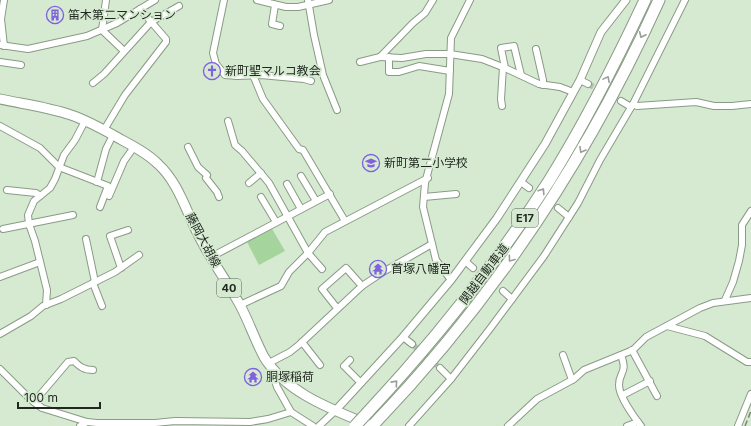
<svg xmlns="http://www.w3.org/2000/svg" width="751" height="426" font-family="Inter,'Noto Sans JP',sans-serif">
	<rect width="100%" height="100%" fill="#d6ead2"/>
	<polygon fill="#a5d49d" points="271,227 285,251 259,265 246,240"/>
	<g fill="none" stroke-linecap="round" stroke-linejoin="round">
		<g stroke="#b1c3ae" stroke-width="6" stroke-dasharray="6 3" stroke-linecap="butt">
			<polyline points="588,84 602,91"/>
			<polyline points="412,344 440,368"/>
		</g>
		<g stroke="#899b85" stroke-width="8">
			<g id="minor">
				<polyline points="4,0 1,19 4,46"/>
				<polyline points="106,0 102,30 124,51"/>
				<polyline points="224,0 213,53 216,64 225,75 237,76 261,75 304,79 311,81"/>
				<polyline points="257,0 286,7 298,7 329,0"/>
				<polyline points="308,0 314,35 323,75 337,110"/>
				<polyline points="275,5 272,24 280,26"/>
				<polyline points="0,45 28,49 87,36 117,23 155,0"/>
				<polyline points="536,49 543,80 543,85"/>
				<polyline points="380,57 402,58 426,54 450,54 482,59 505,68 539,84 560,87 573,92"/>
				<polyline points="389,57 389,72 399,72 419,66 450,71"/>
				<polyline points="0,62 21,65"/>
				<polyline points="360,62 380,57 413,23 425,13 433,0"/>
				<polyline points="505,68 501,48 514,46 521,75"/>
				<polyline points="253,75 263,99 299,149 303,150 345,221"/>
				<polyline points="580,80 588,84"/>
				<polyline points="93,83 104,74 151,22 179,6"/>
				<polyline points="621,101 631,107"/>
				<polyline points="633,104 637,106 696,102 714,106 732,106 751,104"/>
				<polyline points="502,106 501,99 503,67"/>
				<polyline points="228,121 235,145 242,151 269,183 308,253 322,269"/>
				<polyline points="0,126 40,148 59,167 108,186 100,207"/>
				<polyline points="104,130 125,95 166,42 166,39 140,9"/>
				<polyline points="188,147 198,167 207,175"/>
				<polyline points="301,176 316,201"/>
				<polyline points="206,178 217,192 219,197"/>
				<polyline points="97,182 106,149 113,135"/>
				<polyline points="521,182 529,188"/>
				<polyline points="249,183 261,173"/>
				<polyline points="287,184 301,209"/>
				<polyline points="7,190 36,193 40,196"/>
				<polyline points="109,196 124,161 134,147"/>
				<polyline points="261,197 276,222"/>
				<polyline points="424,197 456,194"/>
				<polyline points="558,208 569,217"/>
				<polyline points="3,229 73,215"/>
				<polyline points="86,239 95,282"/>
				<polyline points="211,257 330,194"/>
				<polyline points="465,261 473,268"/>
				<polyline points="121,268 110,236 128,230"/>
				<polyline points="0,277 40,262"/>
				<polyline points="451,280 436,260 423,207 425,183 449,94 451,38 470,0"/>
				<polyline points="93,283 102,306"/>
				<polyline points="503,291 512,299"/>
				<polyline points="725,300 733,282 739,261 742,245 742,225 751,211"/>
				<polyline points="46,305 47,290 35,241 29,224 28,215 34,201 50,188 55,179 64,155 75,140 85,121"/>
				<polyline points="240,305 281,286 289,272 308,253 325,232 428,178"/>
				<polyline points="337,308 322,289 346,268 362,286"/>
				<polyline points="667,326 705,336 747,362 751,362"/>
				<polyline points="0,334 31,316 43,306 61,299 115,272 139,255"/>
				<polyline points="403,337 412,344"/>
				<polyline points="302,342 320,365"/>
				<polyline points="632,350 657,396"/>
				<polyline points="563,355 572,380"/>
				<path d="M621,355C628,374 619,371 619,385C619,396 634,417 641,426"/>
				<polyline points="350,360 344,366 361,383"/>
				<polyline points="440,368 451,379"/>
				<polyline points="0,369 30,399 42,408 87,422 97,423 155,423 175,421 250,422 268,419 291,412 277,387 269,363 290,352 300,344 362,286 383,272 432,244"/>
				<polyline points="623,395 650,381"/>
				<path d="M34,402L68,362L74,361C80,367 84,370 93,370"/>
				<polyline points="291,412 313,426"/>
				<polyline points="80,426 87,422"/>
				<polyline points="319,426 335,411"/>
				<polyline points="409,426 451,379 489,330 544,256 578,203 600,160 633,104 685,0"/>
				<polyline points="508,426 537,399 574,379 584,370 633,350 646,337 700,308 713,303 751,298"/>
				<polyline points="627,426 638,422"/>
				<polyline points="738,426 751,394"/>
			</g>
		</g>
		<g stroke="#899b85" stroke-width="9">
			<polyline id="tertiary" points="335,411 403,337 451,280 497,218 545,144 580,80 601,32 626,0"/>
		</g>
		<g stroke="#899b85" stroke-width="11">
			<path id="primary" d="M0,99C23,104 48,107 71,115C89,121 106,131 122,140C135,147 148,154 158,164C178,182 186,211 198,234C210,259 227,281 240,305C249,322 255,340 264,357C287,394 334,410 372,426"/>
		</g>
		<g stroke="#899b85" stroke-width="13">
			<g id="motorway">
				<path d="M368,412C435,340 496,264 549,181C585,123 616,62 645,0"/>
				<path d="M372,426C492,302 588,157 659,0"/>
			</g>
		</g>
		<use href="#minor" stroke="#fff" stroke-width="6"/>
		<use href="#tertiary" stroke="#fff" stroke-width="7"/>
		<use href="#primary" stroke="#fff" stroke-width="9"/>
		<use href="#motorway" stroke="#fff" stroke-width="11"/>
		<polyline stroke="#798676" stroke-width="1.5" stroke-dasharray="6 3" stroke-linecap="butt" points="745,426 751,411"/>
		<g stroke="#899b85" stroke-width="13" stroke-linecap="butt">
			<polyline id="motorway-bridge" points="355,426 368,412"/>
		</g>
		<use href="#motorway-bridge" stroke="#fff" stroke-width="11"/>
	</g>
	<defs><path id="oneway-chevron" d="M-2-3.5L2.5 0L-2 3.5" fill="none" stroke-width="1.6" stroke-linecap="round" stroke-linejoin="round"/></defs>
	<g stroke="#9a9e9a">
		<use href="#oneway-chevron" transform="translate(642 35) rotate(115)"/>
		<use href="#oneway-chevron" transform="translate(607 79) rotate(-62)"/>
		<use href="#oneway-chevron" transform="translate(582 150) rotate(120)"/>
		<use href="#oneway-chevron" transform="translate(542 191) rotate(-57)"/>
		<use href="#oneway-chevron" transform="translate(511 259) rotate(126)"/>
		<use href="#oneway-chevron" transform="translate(395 383) rotate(-48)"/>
	</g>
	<defs>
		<g id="building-ring" transform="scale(0.9)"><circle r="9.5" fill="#d6ead2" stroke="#7f62dd" stroke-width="1.5"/><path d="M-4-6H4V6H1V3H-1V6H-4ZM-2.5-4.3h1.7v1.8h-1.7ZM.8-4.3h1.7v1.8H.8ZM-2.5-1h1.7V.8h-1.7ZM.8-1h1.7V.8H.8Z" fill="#7f62dd"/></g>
		<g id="church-ring" transform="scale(0.9)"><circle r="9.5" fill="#d6ead2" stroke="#7f62dd" stroke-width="1.5"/><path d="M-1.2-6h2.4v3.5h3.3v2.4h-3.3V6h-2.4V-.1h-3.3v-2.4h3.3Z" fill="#7f62dd"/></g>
		<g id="school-ring" transform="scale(0.9)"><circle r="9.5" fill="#d6ead2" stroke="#7f62dd" stroke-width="1.5"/><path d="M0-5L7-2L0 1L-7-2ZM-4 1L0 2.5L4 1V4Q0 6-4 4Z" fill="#7f62dd"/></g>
		<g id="temple-ring" transform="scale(0.9)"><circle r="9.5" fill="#d6ead2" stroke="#7f62dd" stroke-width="1.5"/><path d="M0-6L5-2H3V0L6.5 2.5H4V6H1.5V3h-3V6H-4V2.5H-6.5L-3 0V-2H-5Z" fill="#7f62dd"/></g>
	</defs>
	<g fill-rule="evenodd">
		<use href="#building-ring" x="55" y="15"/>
		<use href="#church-ring" x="212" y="71"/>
		<use href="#school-ring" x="371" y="163"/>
		<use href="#temple-ring" x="378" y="269"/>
		<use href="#temple-ring" x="253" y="377"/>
	</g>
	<g text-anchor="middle" stroke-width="3.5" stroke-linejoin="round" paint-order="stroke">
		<g fill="#d6ead2" stroke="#566254" stroke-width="1">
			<rect x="512" y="209" width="26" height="18" rx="3"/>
			<rect x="217" y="279" width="24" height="18" rx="3"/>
		</g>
		<g font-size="11" font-weight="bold" fill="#1f271e">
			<text x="525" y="222">E17</text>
			<text x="229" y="292">40</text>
		</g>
		<g font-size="12" fill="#1f271e" stroke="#d6ead2" text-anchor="start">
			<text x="68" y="19">笛木第二マンション</text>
			<text x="225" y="75">新町聖マルコ教会</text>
			<text x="384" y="167">新町第二小学校</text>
			<text x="391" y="273">首塚八幡宮</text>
			<text x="266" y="381">胴塚稲荷</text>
		</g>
		<g font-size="12" fill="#1f271e" stroke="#d6ead2">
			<text transform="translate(203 240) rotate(62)" y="4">藤岡大胡線</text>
			<text transform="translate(484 274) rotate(-53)" y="4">関越自動車道</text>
		</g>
	</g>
	<path d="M18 402v6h82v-6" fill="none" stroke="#1f271e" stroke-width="2"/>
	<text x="24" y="402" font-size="12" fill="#1f271e" stroke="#d6ead2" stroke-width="3" paint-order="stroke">100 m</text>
</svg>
